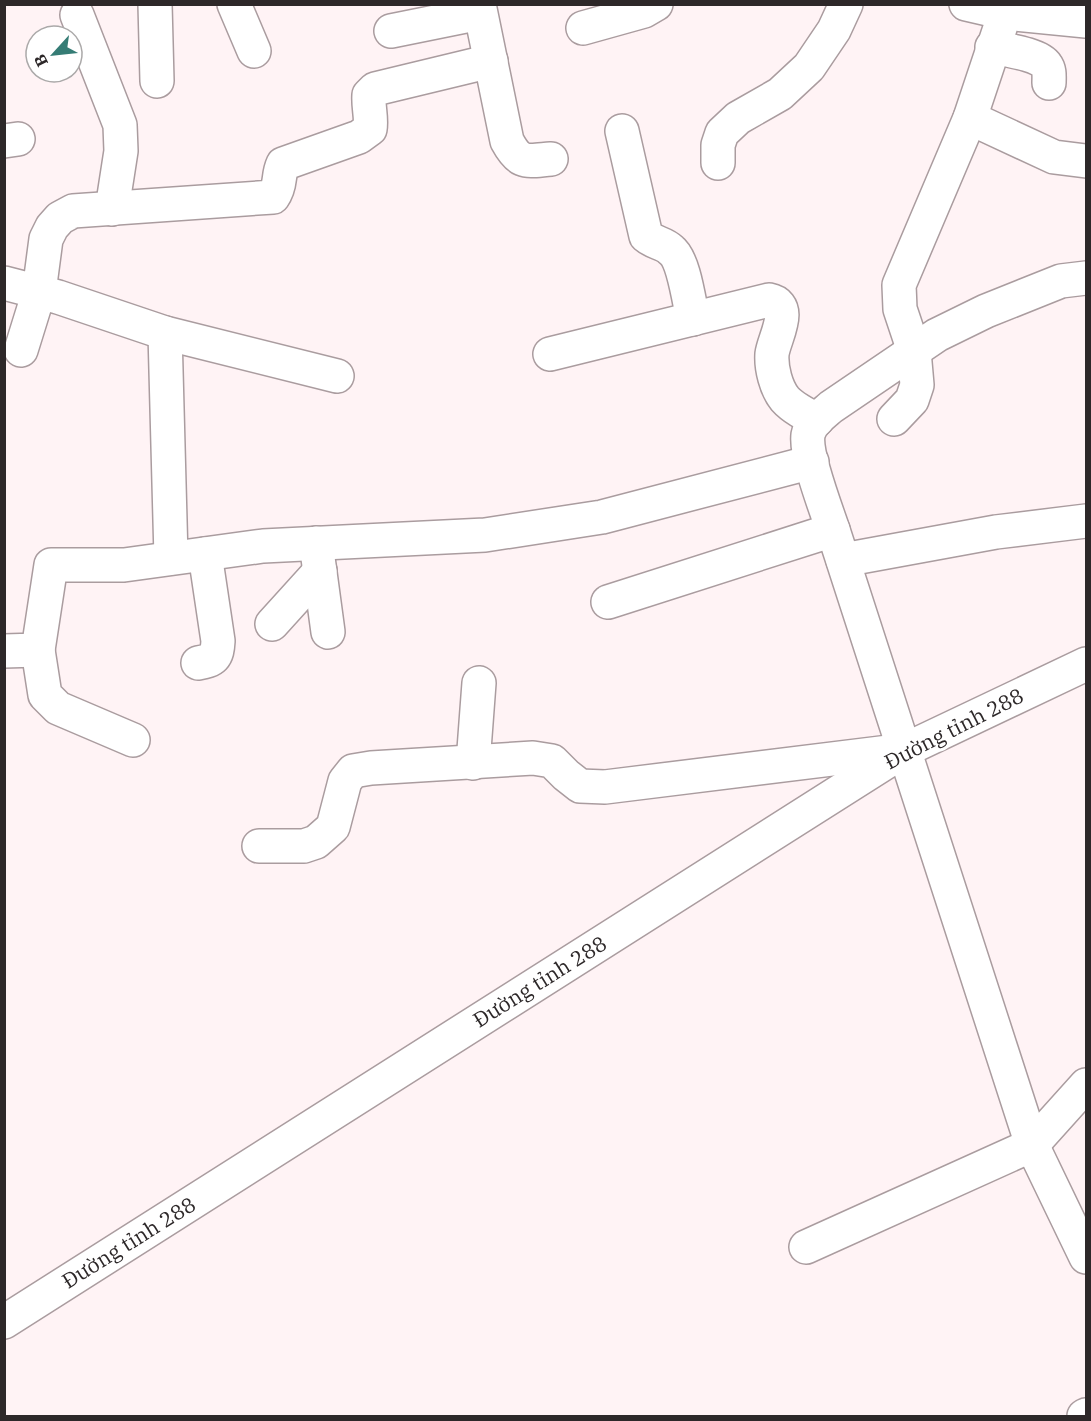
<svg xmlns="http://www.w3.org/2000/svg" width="1091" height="1421" font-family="'IBM Plex Serif',serif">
	<rect width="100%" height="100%" fill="#fff3f5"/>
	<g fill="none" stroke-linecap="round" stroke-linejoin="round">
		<g stroke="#aa9c9f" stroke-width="36">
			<g id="minor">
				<polyline points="155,4 157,81"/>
				<polyline points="234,4 254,51"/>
				<path d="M479,4L507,141C520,165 526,161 551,159"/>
				<polyline points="966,4 1005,13 1086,21"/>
				<polyline points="77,15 120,125 121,151 112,209"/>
				<polyline points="583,28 644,11 656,4"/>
				<polyline points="391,31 480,13"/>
				<path d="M992,47C1005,50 1039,54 1046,65C1050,70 1049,77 1049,83"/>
				<polyline points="970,118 1054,157 1086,161"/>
				<path d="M622,131L646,236C654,243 664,243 671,250C684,260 689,302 693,319"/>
				<polyline points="4,141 18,139"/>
				<polyline points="718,163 718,145 722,133 738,118 780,94 809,67 834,30 846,4"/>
				<path d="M1086,278L1061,281L986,311L937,335L831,407C823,414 810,423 808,435C805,455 826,509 833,530L1032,1145L1086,1257"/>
				<polyline points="4,283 58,297 165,333 171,558"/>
				<polyline points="165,333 337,376"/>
				<path d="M21,350L39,292L46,239L52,227L60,218L73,211L273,197C282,184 277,177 283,164L359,137L370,129C372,118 368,107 369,95L375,89L491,61"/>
				<path d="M550,354L769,300C795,305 774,338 772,354C771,368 776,388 785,399C793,408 805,414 817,420"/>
				<polyline points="894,419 912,400 917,385 914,351 900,309 899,285 970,118 1008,4"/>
				<polyline points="316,543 328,632"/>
				<polyline points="843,560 996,532 1086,521"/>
				<polyline points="608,602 833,530"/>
				<polyline points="272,624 320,571"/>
				<polyline points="38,650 45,695 58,708 133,740"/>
				<polyline points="4,651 38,650 51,565 124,565 263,546 485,535 602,517 812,462"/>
				<path d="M198,663C214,660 217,658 218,641L205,554"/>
				<polyline points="473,763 479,683"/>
				<polyline points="259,846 304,846 316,842 333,827 345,781 353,771 371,768 533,758 552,761 566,775 580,786 605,787 905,750"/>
				<polyline points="806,1247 1032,1145 1086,1085"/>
				<polyline points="1084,1416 1086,1415"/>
			</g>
		</g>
		<g stroke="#aa9c9f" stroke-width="36">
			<polyline id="major" points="4,1322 905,750 1086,664"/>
		</g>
		<use href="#minor" stroke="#fff" stroke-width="33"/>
		<use href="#major" stroke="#fff" stroke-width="33"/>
	</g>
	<g text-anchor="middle" stroke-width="6" stroke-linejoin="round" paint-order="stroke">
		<g font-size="21" fill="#2d2829" stroke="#fff">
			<text transform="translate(954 729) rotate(-27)" y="7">Đường tỉnh 288</text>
			<text transform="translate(540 982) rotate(-32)" y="7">Đường tỉnh 288</text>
			<text transform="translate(129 1243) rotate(-32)" y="7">Đường tỉnh 288</text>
		</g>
	</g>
	<rect width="1091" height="1421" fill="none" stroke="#2d2829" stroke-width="12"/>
	<g transform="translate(54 54) rotate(243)"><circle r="28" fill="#ffffff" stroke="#aba9a9" stroke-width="1.5"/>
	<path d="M0-4.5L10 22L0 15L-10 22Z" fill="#357c75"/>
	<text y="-9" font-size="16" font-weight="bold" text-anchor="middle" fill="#2d2829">B</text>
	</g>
</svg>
